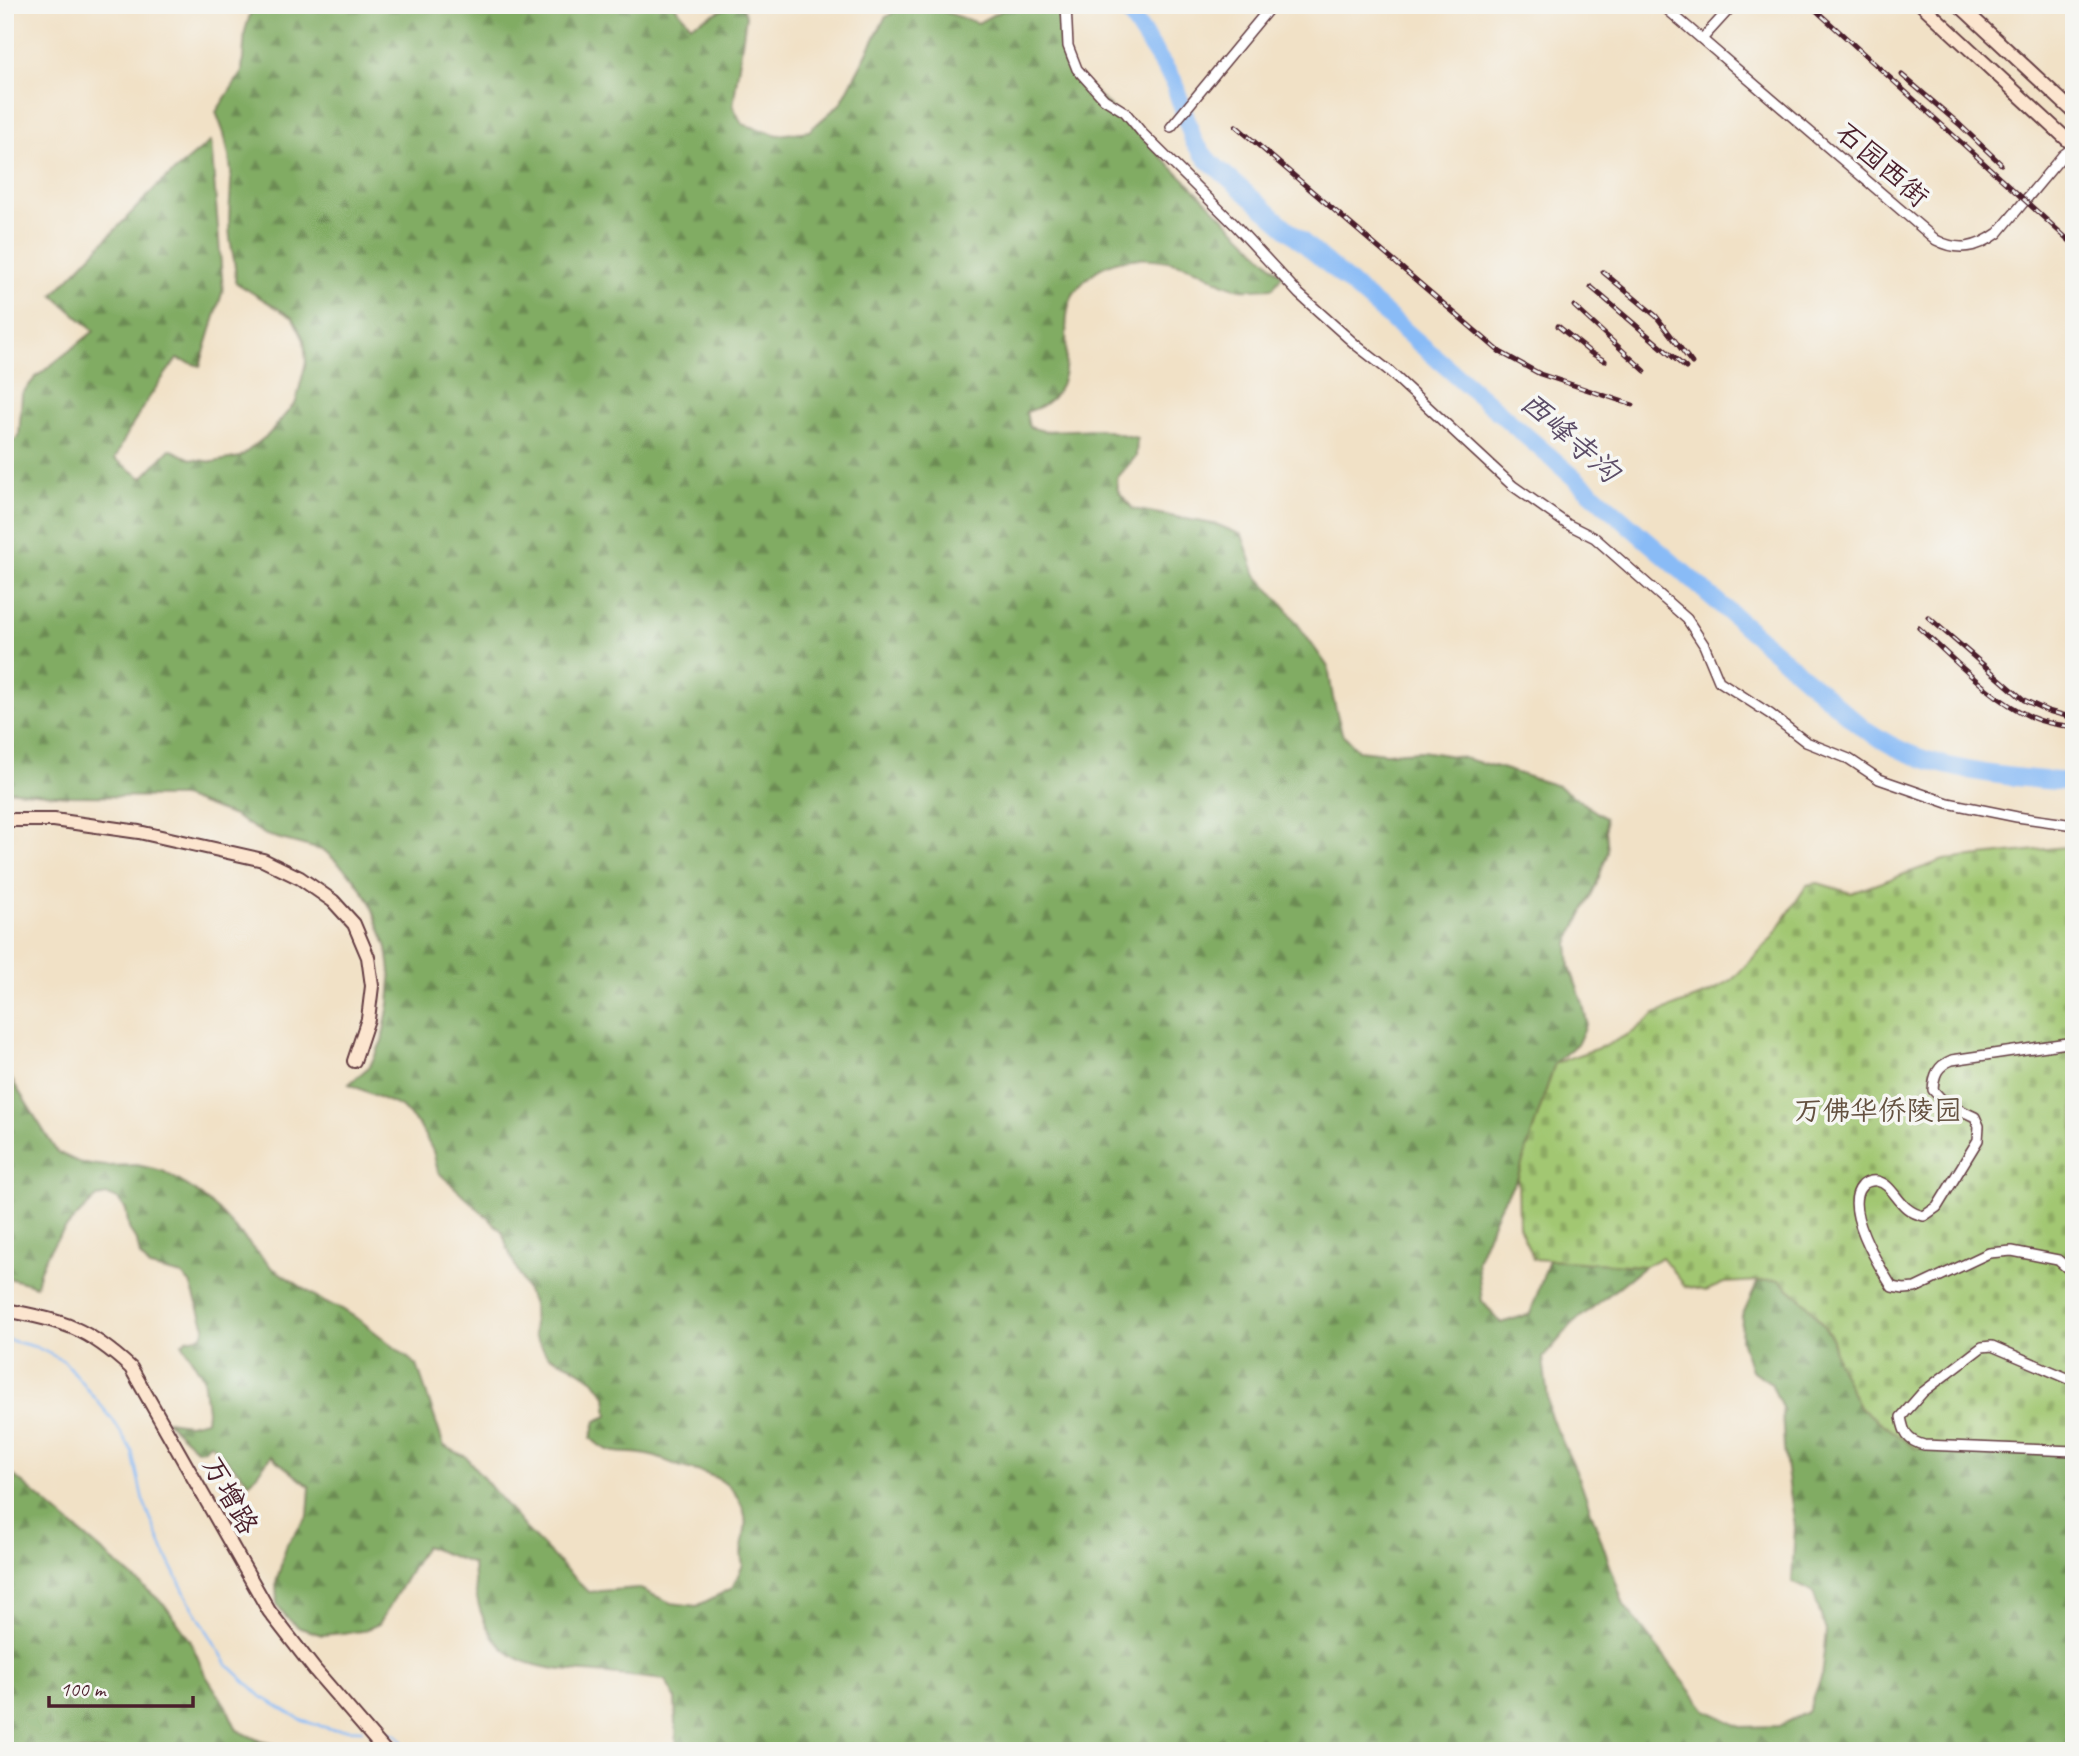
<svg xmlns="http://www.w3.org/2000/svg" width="2079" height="1756" font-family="Caveat,'LXGW WenKai TC',sans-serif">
	<defs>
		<pattern id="forest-firs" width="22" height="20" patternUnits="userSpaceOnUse" patternTransform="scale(1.75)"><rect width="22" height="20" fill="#81ac64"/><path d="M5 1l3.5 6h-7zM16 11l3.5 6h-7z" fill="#6c8b53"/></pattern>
		<pattern id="cemetery-stones" width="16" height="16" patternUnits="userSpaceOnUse" patternTransform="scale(1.75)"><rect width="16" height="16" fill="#a2c772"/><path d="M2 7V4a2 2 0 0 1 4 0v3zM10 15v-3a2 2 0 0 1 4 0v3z" fill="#8daa63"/></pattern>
	</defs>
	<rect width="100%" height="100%" fill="#f6f6f2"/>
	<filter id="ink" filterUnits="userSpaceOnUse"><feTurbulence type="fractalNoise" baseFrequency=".0143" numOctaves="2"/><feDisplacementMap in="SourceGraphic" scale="14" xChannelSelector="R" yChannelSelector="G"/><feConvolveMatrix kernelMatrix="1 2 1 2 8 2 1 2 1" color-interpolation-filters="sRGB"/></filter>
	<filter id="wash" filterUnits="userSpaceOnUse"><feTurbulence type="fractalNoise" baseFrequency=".00686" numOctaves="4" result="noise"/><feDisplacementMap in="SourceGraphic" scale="28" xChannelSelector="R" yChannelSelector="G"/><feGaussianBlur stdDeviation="1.57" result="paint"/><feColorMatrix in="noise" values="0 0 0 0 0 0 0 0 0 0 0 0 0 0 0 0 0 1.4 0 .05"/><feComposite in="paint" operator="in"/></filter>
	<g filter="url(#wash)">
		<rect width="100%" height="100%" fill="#f1e1c6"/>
		<g fill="url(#forest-firs)" stroke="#666648" stroke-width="2">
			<path d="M253,5H674L691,25L732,5H742L746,16L733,106L742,124L778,135L809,131L841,103L885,18L901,7L924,5L978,23L1011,5H1062L1061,48L1073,76L1091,88L1282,275L1273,288C1263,288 1251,290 1241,289C1224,287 1212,276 1198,270C1165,257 1120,251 1091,275C1085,280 1073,292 1071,299C1058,332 1080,381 1045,404C1040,408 1032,410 1026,412L1029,427L1044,431L1100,429L1137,438L1136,456L1117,478L1118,491L1133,509L1218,525L1242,535L1256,575L1286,608L1328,667L1333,698L1342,733L1358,750L1386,753L1422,751L1459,757L1501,768L1558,786L1605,818L1608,852L1596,885L1568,943L1570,967L1583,1004L1587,1023L1578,1043L1555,1063L1518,1177L1499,1208L1477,1261L1482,1301L1501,1323L1530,1314L1549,1260L1645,1266L1573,1323L1543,1358L1550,1415L1580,1480L1624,1605L1706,1710L1741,1727L1779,1726L1808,1712L1821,1678L1826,1631L1813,1592L1792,1582L1795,1527L1784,1449L1782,1408L1771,1383L1751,1370L1741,1340L1742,1316L1759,1279L1779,1280L1807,1304L1831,1336L1838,1364L1859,1407L1880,1421L2074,1452V1751H677L675,1698L665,1680C638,1677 611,1674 584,1672C565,1670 545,1669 526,1662C486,1647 474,1604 473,1564L425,1546L379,1624L363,1631L322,1635L300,1628L287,1618L277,1604L276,1583L287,1544L308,1516L310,1487L271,1456L250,1483L210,1443L205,1449L197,1450L166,1421L188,1424L206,1420L207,1411L203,1377L182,1343L187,1339L202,1336L205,1327L190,1283L182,1275L150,1267L140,1256L137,1241L129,1229L126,1210L118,1199L107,1195L97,1197C70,1222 42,1249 36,1286L5,1277V1069L57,1152L80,1163L106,1166L137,1165L163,1171L194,1190L218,1210L271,1267L326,1303L342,1309L361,1321L417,1365L444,1446L466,1457L525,1528L588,1592L638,1588L671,1603L697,1606L732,1588L743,1565C737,1546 750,1531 744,1512C734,1480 711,1474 682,1467C672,1464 662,1458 651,1456C626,1449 612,1460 591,1438L596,1421L608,1416L606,1396L594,1380L570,1365L547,1355L534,1335L533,1304L508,1250L502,1231L438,1172L433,1151L419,1125L401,1107L349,1084L370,1066L382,1041L389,1004L391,979L387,948L370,902L353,877L325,851L266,835L234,816L182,797L67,796L5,790V445L19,437L22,394L35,378L94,331L53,295L157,186L211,141L223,290L200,366L177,359C153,390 131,423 115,459L142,478L170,449L191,459L213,462L240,457L269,434L296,402L306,362L304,340L293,318L235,282C237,266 232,254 230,238C227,216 232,193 231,171C229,151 224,131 216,112L242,72L245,31Z"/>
			<polygon points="5,1468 164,1604 190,1640 205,1674 227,1708 237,1730 260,1741 302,1751 5,1751"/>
		</g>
		<polygon fill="url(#cemetery-stones)" stroke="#76734e" stroke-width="2" points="2074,846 2074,1452 1915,1448 1859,1407 1838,1364 1831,1336 1807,1304 1779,1280 1724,1283 1706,1291 1685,1286 1662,1257 1645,1266 1533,1259 1519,1226 1518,1177 1555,1063 1607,1045 1633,1032 1655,1014 1709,993 1733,979 1771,939 1807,885 1818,883 1851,893 1944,860"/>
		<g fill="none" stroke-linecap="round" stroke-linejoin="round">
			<g stroke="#89bbf6" stroke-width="2.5">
				<polyline points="5,1339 36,1347 64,1361 113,1420 132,1451 143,1500 164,1551 188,1599 227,1664 262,1697 303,1721 331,1729 362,1730"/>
				<polyline points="376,1731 396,1734 410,1751"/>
			</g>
			<path stroke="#89bbf6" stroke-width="18" d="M1124,5L1173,80L1194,142L1208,160L1864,729C1875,735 1886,743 1897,748C1944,772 2021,779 2074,782"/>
		</g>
	</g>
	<g filter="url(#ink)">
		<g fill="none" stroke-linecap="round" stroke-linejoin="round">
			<g stroke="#633c42" stroke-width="12">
				<g id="street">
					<polyline points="1066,5 1068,46 1077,69 1104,99 1125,112 1143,134 1235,225 1299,294 1356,345 1388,370 1513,486 1567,524 1595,538 1687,619 1704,645 1719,681 1770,714 1806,742 1849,759 1879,779 1948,803 2017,817 2074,825"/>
					<path d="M1662,5L1936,240C1959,252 1977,248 1998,233L2063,155L2074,147"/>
					<polyline points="1702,39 1733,5"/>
					<polyline points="1171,127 1272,5"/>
					<path d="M2074,1042L1952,1060C1937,1066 1934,1075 1933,1090L1945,1103L1975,1117L1979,1126L1978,1140L1937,1207L1924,1216C1897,1211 1896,1185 1877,1181C1872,1180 1865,1182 1862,1186C1842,1207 1879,1266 1892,1287L1904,1289L1915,1288L1989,1253L2012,1251L2058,1260L2074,1274"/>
					<path d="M2074,1381L1992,1346L1982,1347L1923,1392L1901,1417C1904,1433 1907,1441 1924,1445L2074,1451"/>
				</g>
			</g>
			<g stroke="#633c42" stroke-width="16">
				<g id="secondary">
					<polyline points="1922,5 2074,146"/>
					<polyline points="1959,5 2074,112"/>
					<polyline points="5,820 54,820 139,832 263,860 300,878 333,901 354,924 368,957 372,986 368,1019 354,1061"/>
					<path d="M5,1310C62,1320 88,1328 131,1368L269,1611L315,1670L385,1751"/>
				</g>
			</g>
			<use href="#street" stroke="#fff" stroke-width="9"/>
			<use href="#secondary" stroke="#fce5cf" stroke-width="12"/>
			<g stroke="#4a1f2b" stroke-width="5">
				<g id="rail">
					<polyline points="1810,5 2074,245"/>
					<polyline points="1902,75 1959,124 2001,164"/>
					<polyline points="1236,126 1500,352 1540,374 1633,405"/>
					<polyline points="1603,272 1656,316 1692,363"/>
					<polyline points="1591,287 1686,368"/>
					<polyline points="1574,306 1645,371"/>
					<polyline points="1558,326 1591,353 1605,361"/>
					<polyline points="1928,617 2024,700 2048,711 2074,718"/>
					<path d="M1919,628C1953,658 1989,698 2031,717C2044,723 2059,725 2074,727"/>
				</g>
			</g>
			<use href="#rail" stroke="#f6f6f2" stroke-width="2.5" stroke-dasharray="8" stroke-linecap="butt"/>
		</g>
	</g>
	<g text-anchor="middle" stroke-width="7" stroke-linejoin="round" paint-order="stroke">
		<g font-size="28" fill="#4a1f2b" stroke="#f6f6f2">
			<text transform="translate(1883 164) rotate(41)" y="10">石园西街</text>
			<text transform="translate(231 1495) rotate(61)" y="10">万增路</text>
		</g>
		<g font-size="28" fill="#645140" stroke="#f6f6f2">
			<text x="1878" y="1120">万佛华侨陵园</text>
		</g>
		<g font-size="30" font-style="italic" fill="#5d4e68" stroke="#f6f6f2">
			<text transform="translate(1570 437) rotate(41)" y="10">西峰寺沟</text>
		</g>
	</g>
	<rect width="2079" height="1756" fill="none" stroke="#f6f6f2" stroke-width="28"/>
	<path d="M49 1696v10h144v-10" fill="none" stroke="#4a1f2b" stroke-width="3.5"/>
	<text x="60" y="1696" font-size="21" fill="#4a1f2b" stroke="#f6f6f2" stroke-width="5" paint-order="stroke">100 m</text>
</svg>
